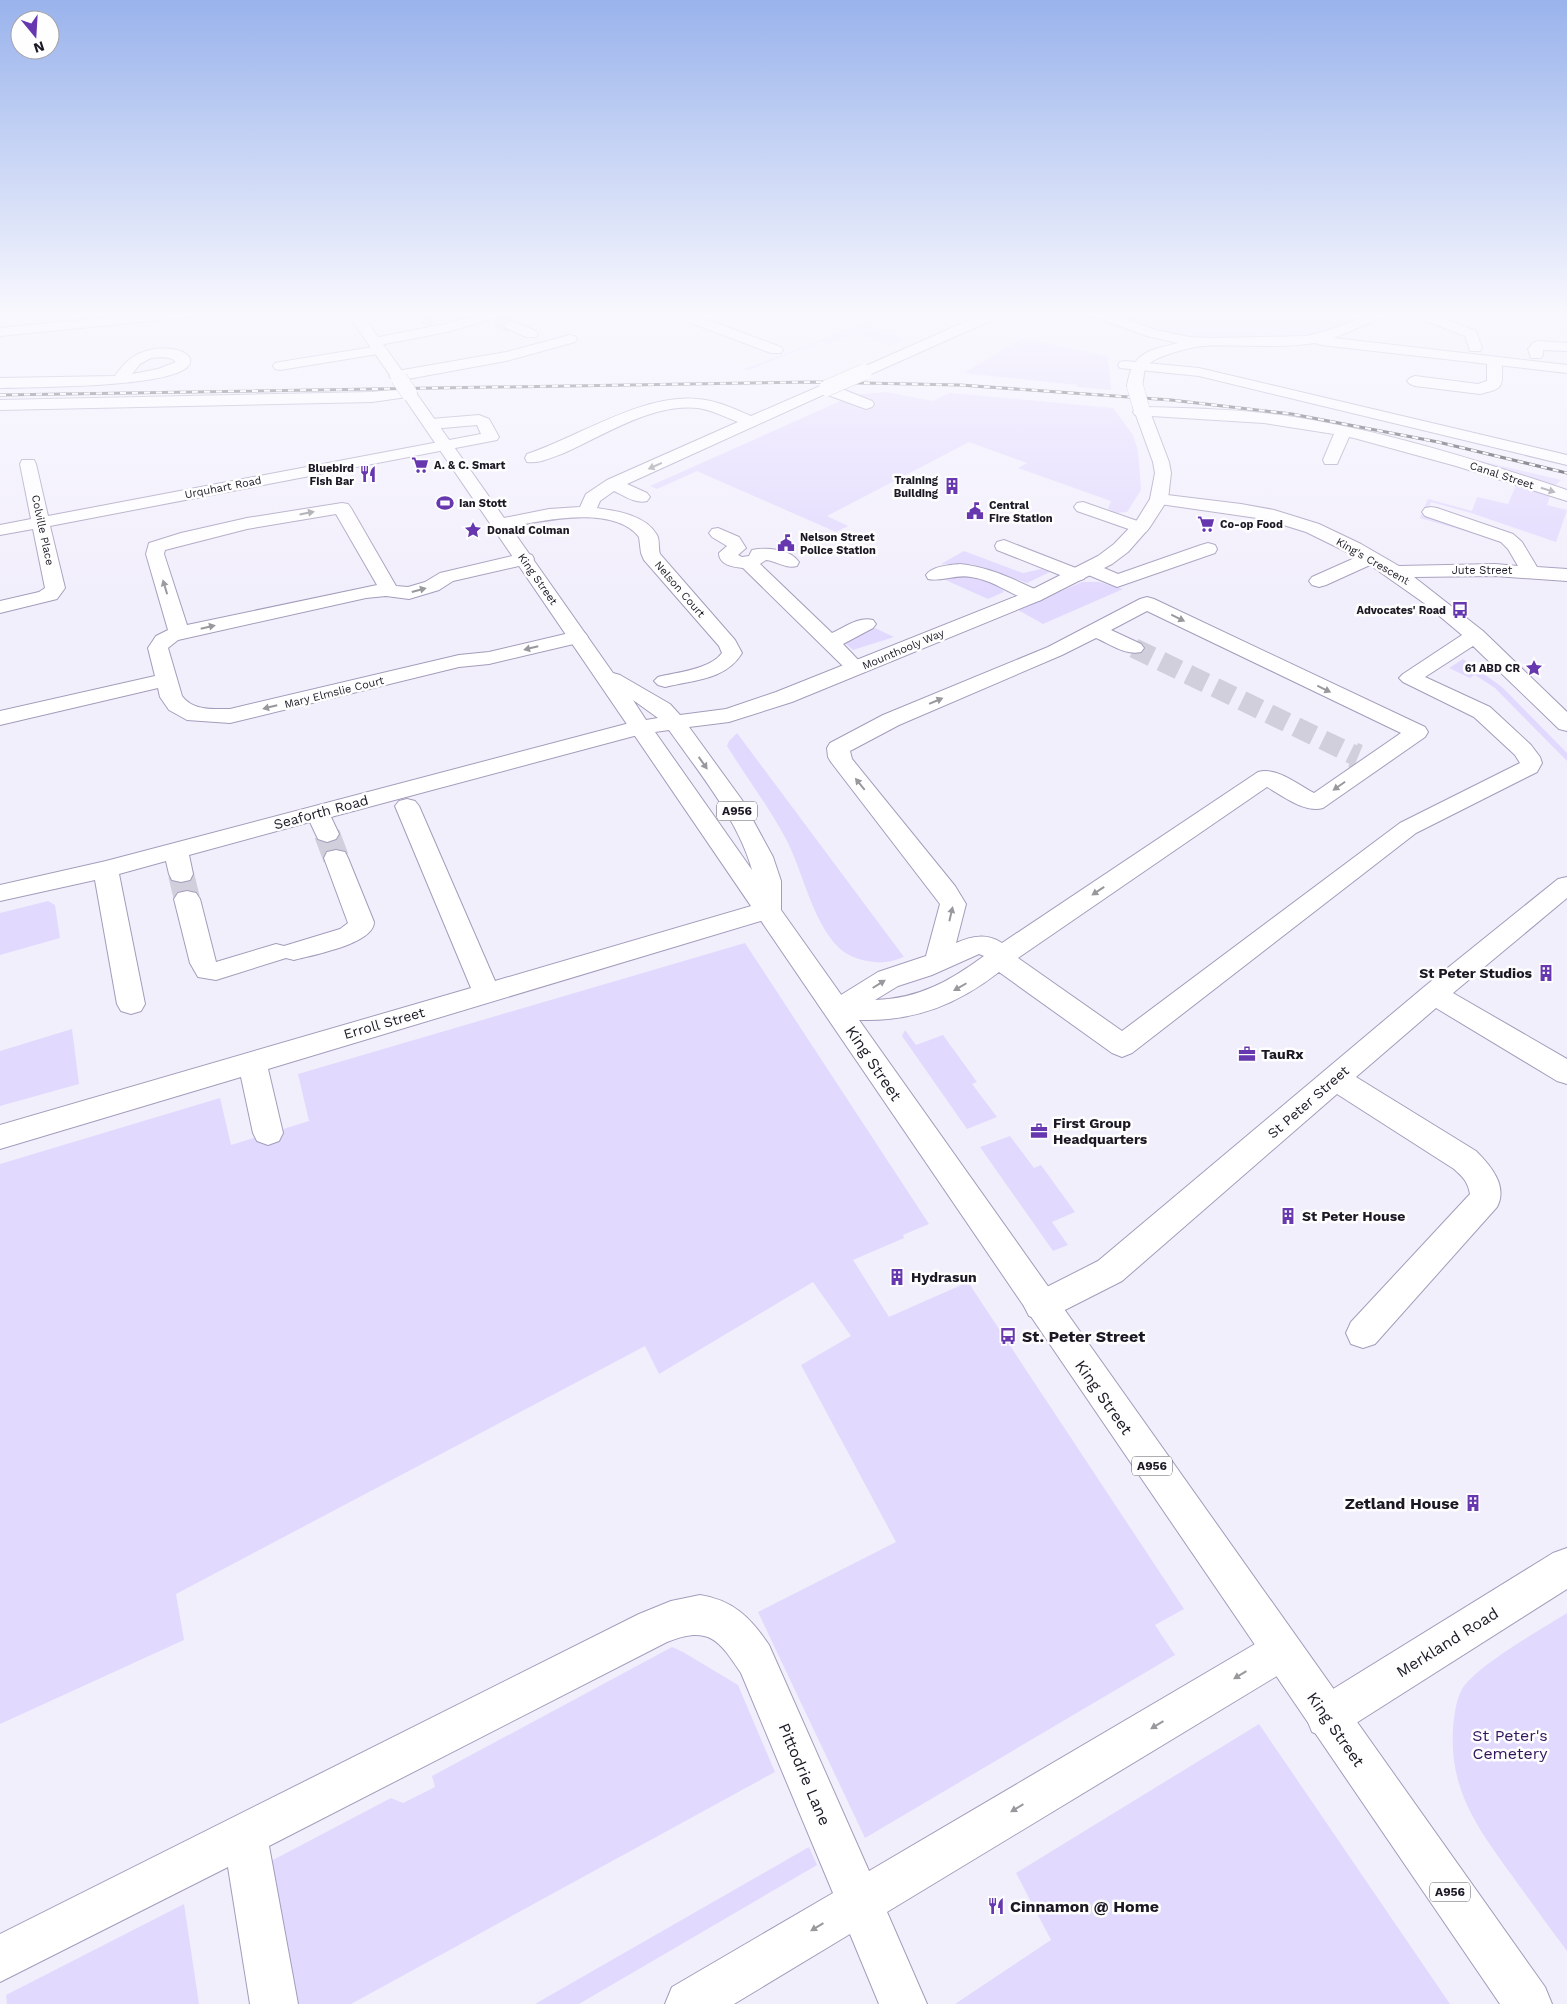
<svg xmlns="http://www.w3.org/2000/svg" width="1567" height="2004" font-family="'Work Sans',sans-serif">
	<rect width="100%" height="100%" fill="#f2effc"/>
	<g fill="#e2d9fe">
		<polygon points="1105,313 1348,313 1346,314 1349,321 1317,334 1193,338 1155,330"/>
		<polygon points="868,322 877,325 873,328 905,339 888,346 856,334 829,345 820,342 749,370 742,370"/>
		<polygon points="1022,338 1108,356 1111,390 1077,387 1077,385 964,373"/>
		<polygon points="886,392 933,401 950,393 1113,408 1133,435 1138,451 1141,490 1127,512 1116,513 1108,509 1111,501 1018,468 1027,463 969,442 827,516 848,526 836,532 697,471 657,489 650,486 854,395"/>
		<polygon points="1431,449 1561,480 1553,487"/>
		<polygon points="1516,485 1550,496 1547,505 1567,510 1556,542 1471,513 1431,502 1426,513 1507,543 1420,518 1428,499 1472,511 1477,497 1508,504"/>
		<polygon points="964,551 1023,573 1041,569 1050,572 1027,583 971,564 941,564"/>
		<path d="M947,575C966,576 993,574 1004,592L988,599L941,578Z"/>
		<polygon points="1082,582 1099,582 1123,589 1043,624 1018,610"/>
		<polygon points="875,628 894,637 853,650 845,643"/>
		<polygon points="1463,659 1502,687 1567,753 1567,761 1495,688 1475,675 1470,678 1449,668"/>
		<path d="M737,733L904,957C898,959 891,962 885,962C872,964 849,958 839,948C811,919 804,874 786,839C769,807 746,777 727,746L729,741Z"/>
		<polygon points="48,901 55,905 60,938 0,955 0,913"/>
		<polygon points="745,943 929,1224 903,1235 904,1238 853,1260 889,1317 968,1282 1184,1609 1155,1625 1175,1655 865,1838 758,1612 896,1542 801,1365 851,1336 813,1282 659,1374 645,1346 176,1594 184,1640 0,1724 0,1164 220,1098 231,1145 309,1121 298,1074"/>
		<polygon points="72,1029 79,1084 0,1106 0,1051"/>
		<polygon points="905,1030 916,1045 943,1035 977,1082 972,1084 997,1117 967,1129 902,1036"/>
		<polygon points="1010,1136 1034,1168 1041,1165 1075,1212 1052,1222 1068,1245 1053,1251 980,1147"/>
		<path d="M1567,1613V1951C1549,1927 1531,1902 1513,1877C1479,1830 1449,1791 1453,1729C1454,1716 1456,1700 1462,1689C1477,1665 1542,1629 1567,1613Z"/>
		<polygon points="672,1647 683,1652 738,1685 775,1772 351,2004 298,2004 271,1861 391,1798 403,1803 435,1787 432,1776"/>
		<polygon points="1259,1724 1450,2004 955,2004 1051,1940 1016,1873"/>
		<polygon points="809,1847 817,1865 579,2004 535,2004"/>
		<polygon points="184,1904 199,2004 7,2004 6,1995"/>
	</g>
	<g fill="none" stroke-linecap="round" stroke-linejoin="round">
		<g stroke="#d2cfdc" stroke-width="16" stroke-dasharray="16 8" stroke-linecap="butt">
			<polyline points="425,316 434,322"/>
			<polyline points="497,319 511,325"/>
		</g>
		<polyline stroke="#d2cfdc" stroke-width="20" stroke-dasharray="20 10" stroke-linecap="butt" points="1134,648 1356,756"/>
		<g stroke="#d2cfdc" stroke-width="26" stroke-dasharray="26 12" stroke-linecap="butt">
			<polyline points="1353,755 1358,757"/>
			<polyline points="327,834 336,858"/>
			<polyline points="181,874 187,899"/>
		</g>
		<g stroke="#a49cbb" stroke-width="2">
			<g id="minor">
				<polygon points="152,313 197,313 190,317 0,336 0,328"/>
				<polygon points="483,313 503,313 501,316 447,332 374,346 369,345 367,342 369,339 445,324"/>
				<polygon points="670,313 689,313 781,347 783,350 781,353 771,353 672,316"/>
				<polygon points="985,313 1003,313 1001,316 869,375 859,375 857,372 859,369"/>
				<polygon points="1431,314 1476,331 1482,348 1480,351 1470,351 1465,336 1426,321 1424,318"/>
				<polygon points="511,321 536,331 538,334 536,337 526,337 506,328 504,325"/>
				<polygon points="570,335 575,336 577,339 575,342 506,361 397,381 392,379 389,376 392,373 397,371 506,352"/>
				<polygon points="1539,341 1567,343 1567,351 1543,350 1543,355 1541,358 1531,358 1528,349 1534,342"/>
				<polygon points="379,346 384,347 386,350 384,353 280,370 275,369 273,366 275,363 280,362"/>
				<path d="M154,349C165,348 183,348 190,358C190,360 191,363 189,365C175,388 30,387 0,388V378L115,376C126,360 135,353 154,349ZM151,358C159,357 171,356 176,362L158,369L132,374L140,364Z"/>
				<path d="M1494,357L1499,358C1502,362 1502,365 1502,370C1503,390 1499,389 1480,394L1415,386L1410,384L1407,381L1410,378L1415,376L1478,384L1487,381V361L1489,358Z"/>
				<polygon points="1125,361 1199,368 1567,455 1567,465 1199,376 1120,368 1118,365 1120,362"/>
				<path d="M827,383L872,401L874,404L872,407L866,409L825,394L627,484L647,493L650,497L647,501C635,504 625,496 614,491L600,501L597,508C617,511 646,515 657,535C660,541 658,548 660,554L735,640L742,653C726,680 693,680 665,687L658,685L654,681L658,677C677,672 709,670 722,653L719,646L644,560L641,553L639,537C612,503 536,522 500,529L494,528L491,524L494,520L549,509L580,507L586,494L607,480L738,422C725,417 712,410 698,408C652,403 605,435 564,453C553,457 539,464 527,462L525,458L527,454C579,437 641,394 697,399C716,400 734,409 751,416Z"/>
				<polygon points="409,388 414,390 417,393 414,396 372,402 0,410 0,400 372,392"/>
				<path d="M1141,407C1188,408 1235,409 1281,415C1379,429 1474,459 1567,490V501L1456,466L1354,438L1349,437L1337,464H1325L1323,460L1334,434L1264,423L1135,415L1133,412L1135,409Z"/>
				<polygon points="479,415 489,419 499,437 497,440 50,526 65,588 57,599 0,613 0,601 39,592 45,588 33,529 0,535 0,525 31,519 20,464 22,460 34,460 36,464 48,516 481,434 477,425 431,429 425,427 423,424 425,421 431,419"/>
				<path d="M1159,494L1241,504L1274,510L1319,524L1361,544L1399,566L1495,564L1518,566L1508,549L1501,542L1425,516L1422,512L1425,508L1431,507L1437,508L1513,534L1522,542L1537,567L1567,569V581L1495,576L1414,577L1483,631L1567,712V731L1559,729L1473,646L1425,677L1490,707L1531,745L1540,757L1542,763L1537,772L1416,833L1132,1053L1122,1057L1112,1053L999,972C958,1004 916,1021 863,1020C851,1020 840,1021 828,1017L824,1010L828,1003L878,972L926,956L940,904L831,762L828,757L827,748L830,743L883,715L1048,647L1140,599L1147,597L1154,599L1425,727L1428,732L1425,737L1323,808C1304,813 1283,796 1267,787L1018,958L1122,1031L1400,823L1520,763L1515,755L1474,717L1403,682L1399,678L1403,674L1462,635L1424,603L1370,565L1326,585L1319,587L1312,585L1309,581L1312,577L1357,557L1306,532L1264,519L1153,503L1150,499L1153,495ZM1147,611L1401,733L1314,793C1297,784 1277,767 1258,772L1002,943C987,933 972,936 956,943L966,904L955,886L852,759L850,751L899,725L1062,655L1096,638C1110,644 1126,656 1141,652L1144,648L1141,644L1111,630ZM979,954L984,956C950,981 918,999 875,1000L898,986L932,975Z"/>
				<polygon points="1083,502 1146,524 1149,528 1146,532 1140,533 1077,511 1074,507 1077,503"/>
				<path d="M342,503L348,504L351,508L396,586L408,587L425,582L440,573L525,553L532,555L534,559L532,563L453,581L439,590L409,599L386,596L366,598L178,640L168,648L182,696C193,711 213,709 230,709L459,655L489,652L578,631L585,633L588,637L585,641L578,643L489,664L459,667L230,723L187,720L169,710L160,697L158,688L0,725V711L155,676L148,648L156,636L168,630L146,554L149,543L181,533L247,518ZM336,514L377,585L187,625L164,554L165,550L247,529Z"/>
				<path d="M718,528L739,537L746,548L738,555L742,557L749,556L752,550C767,547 790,549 799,562L797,566C785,569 777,561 766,560L760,564L832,633C845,627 859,616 873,620L876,624L873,628L843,644L866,668L863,672L856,674L849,672L743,568C733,567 719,565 719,553L727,546L712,537L709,533L712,529Z"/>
				<polygon points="1004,540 1081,570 1083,565 1090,563 1097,565 1118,574 1201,545 1208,543 1215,545 1217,549 1215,553 1117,587 1086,574 1084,579 1077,581 1070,579 997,550 995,546 997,542"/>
				<path d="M960,564C990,567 1015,580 1041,592L1044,596L1041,600L1034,602C1012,596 994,580 971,577C956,574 942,582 928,579L926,575C932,566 950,565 960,564Z"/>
				<polygon points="641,720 649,722 652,727 649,732 331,817 339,834 336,839 327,842 318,839 310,822 189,855 193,874 190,880 181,882 172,880 169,874 166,861 119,874 145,1004 141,1011 131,1014 121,1011 117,1004 95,880 0,901 0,885 106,861"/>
				<polygon points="407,799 415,801 419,806 495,981 768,901 777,904 781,910 777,916 268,1069 283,1133 279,1141 268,1145 257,1141 253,1133 241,1077 0,1149 0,1125 471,988 395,806 399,801"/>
				<path d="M336,850L345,852L348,858L374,922C374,944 312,955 294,960L286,958L216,980L198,977L190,963L174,899L178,893L187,891L196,893L200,899L216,962L276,944L284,946L340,929L348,923L324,858L327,852Z"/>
				<path d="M1567,877V898L1453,993L1567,1059V1084L1557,1081L1436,1008L1356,1077L1476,1151C1491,1166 1508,1186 1497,1207L1375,1344L1363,1348L1351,1344L1346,1333L1351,1322L1470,1194C1468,1182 1463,1177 1454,1169L1337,1094L1122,1281L1053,1316L1041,1321L1029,1316L1024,1306L1029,1296L1098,1261L1424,987L1558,879Z"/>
				<polygon points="1567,1548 1567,1589 1342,1732 1327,1738 1312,1732 1306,1717 1312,1702 1553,1553"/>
				<path d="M700,1595C733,1600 751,1618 769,1645L869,1871L1267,1637L1281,1631L1295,1637L1301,1651L1295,1665L887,1912L927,2004H879L850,1934L734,2004H665L672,1987L833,1893L741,1673C719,1640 709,1625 667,1642L269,1846L298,2004H250L228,1867L0,1982V1934L639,1614L671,1601Z"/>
			</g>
		</g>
		<g stroke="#a49cbb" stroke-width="2">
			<g id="major">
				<polygon points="347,313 361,313 407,378 404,381 394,381"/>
				<path d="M1089,313H1108L1156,330L1189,337L1210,338L1307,336L1339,327L1370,313H1387L1385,316L1334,338L1567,365V373L1321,345L1315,343C1279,349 1240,344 1203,346C1191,347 1153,356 1146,367C1142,374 1145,383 1140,389H1130L1127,386C1132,352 1149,350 1178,343L1147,336L1091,316Z"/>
				<path d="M409,388L414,390L613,673L620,675L670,704L680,715L726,709L776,692L1027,592L1098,556L1114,544L1137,520L1150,499L1155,473L1153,462L1133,407L1135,404H1147L1169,462L1171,473L1168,499L1150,527L1128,552L1112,564L1041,600L792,702L729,722L689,727L742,800L773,857L781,881V910L1545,1987L1552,2004H1500L401,393L404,390ZM633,700L658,718L646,720ZM669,730C698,771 739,821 752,870L655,732Z"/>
			</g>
		</g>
		<use href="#minor" fill="#fff" fill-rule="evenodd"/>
		<use href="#major" fill="#fff" fill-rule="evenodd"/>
		<g stroke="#33303c" stroke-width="3">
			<polyline id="rail" points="0,395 814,382 960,385 1171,400 1292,414 1438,442 1567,473"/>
		</g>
		<use href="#rail" stroke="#fefefe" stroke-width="2" stroke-dasharray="6" stroke-linecap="butt"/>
		<g stroke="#a49cbb" stroke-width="17" stroke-linecap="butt">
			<polyline id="minor-bridge" points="827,388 864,372"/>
		</g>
		<g stroke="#a49cbb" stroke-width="17" stroke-linecap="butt">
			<g id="major-bridge">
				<polyline points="399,378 409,393"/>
				<polyline points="1135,386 1141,407"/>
			</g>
		</g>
		<use href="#minor-bridge" stroke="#fff" stroke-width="16"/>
		<use href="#major-bridge" stroke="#fff" stroke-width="16"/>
	</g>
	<defs><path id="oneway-solid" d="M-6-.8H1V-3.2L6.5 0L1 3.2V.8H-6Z" transform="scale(1.25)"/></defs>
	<g fill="#99989d">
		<use href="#oneway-solid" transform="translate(655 466) rotate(156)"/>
		<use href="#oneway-solid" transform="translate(1548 490) rotate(18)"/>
		<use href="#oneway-solid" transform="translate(307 513) rotate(-11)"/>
		<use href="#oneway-solid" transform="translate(165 587) rotate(-107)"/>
		<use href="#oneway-solid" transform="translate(419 590) rotate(-15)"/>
		<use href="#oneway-solid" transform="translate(1178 618) rotate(26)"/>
		<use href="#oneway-solid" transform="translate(208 627) rotate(-13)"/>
		<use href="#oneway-solid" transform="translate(531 648) rotate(166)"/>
		<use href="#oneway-solid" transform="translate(1324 689) rotate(26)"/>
		<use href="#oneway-solid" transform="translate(936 701) rotate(-23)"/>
		<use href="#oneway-solid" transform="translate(270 707) rotate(166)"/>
		<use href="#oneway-solid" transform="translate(703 763) rotate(55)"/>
		<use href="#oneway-solid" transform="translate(860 784) rotate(-129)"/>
		<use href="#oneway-solid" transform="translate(1339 786) rotate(145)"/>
		<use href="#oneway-solid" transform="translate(1098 891) rotate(146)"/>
		<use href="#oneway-solid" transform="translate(951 914) rotate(-77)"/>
		<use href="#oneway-solid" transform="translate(879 984) rotate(-32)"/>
		<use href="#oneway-solid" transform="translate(960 987) rotate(150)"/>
		<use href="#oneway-solid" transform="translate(1240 1675) rotate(149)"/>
		<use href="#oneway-solid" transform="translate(1157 1725) rotate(149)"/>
		<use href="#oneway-solid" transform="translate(1017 1808) rotate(149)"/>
		<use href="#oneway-solid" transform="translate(817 1927) rotate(149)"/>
	</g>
	<linearGradient id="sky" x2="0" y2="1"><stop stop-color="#99b3ec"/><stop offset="0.53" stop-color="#f9f8fe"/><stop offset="1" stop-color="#f9f8fe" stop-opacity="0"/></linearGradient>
	<rect width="1567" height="593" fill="url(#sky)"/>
	<defs>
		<g id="supermarket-bare" transform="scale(1.35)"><path d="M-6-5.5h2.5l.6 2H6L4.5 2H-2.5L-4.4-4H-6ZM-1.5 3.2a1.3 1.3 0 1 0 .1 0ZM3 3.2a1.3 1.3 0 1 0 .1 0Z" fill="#6637af" stroke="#fefefe" stroke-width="2.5" paint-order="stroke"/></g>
		<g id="restaurant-bare" transform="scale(1.35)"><path d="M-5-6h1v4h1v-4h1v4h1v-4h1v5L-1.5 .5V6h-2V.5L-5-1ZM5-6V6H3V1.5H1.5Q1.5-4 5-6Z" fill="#6637af" stroke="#fefefe" stroke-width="2.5" paint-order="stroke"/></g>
		<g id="building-bare" transform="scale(1.35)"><path d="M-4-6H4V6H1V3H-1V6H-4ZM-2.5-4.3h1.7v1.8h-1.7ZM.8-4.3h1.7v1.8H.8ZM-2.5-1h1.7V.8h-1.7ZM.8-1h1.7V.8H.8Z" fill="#6637af" stroke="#fefefe" stroke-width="2.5" paint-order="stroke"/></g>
		<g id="stadium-bare" transform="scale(1.35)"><path d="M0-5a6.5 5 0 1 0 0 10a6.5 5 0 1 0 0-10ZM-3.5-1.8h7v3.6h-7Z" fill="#6637af" stroke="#fefefe" stroke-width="2.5" paint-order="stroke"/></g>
		<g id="civic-bare" transform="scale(1.35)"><path d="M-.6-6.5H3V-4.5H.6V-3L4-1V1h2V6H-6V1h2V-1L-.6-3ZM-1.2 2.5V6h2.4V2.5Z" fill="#6637af" stroke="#fefefe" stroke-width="2.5" paint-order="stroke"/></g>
		<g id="sight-bare" transform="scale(1.35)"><path d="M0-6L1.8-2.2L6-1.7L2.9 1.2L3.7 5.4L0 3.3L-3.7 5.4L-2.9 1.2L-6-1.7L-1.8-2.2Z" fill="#6637af" stroke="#fefefe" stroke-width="2.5" paint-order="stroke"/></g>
		<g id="bus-bare" transform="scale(1.35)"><path d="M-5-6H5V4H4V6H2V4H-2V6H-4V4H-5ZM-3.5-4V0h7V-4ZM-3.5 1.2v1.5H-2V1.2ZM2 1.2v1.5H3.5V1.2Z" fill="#6637af" stroke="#fefefe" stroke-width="2.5" paint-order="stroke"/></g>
		<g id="office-bare" transform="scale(1.35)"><path d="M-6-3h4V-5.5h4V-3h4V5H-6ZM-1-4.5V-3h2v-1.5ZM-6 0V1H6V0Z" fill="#6637af" stroke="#fefefe" stroke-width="2.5" paint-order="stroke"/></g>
	</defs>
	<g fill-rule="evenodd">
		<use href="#supermarket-bare" x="420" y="465"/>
		<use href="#restaurant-bare" x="368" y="474"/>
		<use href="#building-bare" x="952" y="486"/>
		<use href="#stadium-bare" x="445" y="503"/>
		<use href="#civic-bare" x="975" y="511"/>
		<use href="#supermarket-bare" x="1206" y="524"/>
		<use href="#sight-bare" x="473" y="530"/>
		<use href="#civic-bare" x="786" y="543"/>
		<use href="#bus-bare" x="1460" y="610"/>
		<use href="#sight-bare" x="1534" y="668"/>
		<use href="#building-bare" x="1546" y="973"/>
		<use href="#office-bare" x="1247" y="1054"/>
		<use href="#office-bare" x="1039" y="1131"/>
		<use href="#building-bare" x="1288" y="1216"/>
		<use href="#building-bare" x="897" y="1277"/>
		<use href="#bus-bare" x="1008" y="1336"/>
		<use href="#building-bare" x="1473" y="1503"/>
		<use href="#restaurant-bare" x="996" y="1906"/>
	</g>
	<g text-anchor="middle" stroke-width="5" stroke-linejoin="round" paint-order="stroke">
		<g font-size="11" font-weight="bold" fill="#1c1925" stroke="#fefefe" text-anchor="start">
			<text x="434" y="469">A. &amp; C. Smart</text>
			<text x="354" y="472" text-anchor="end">Bluebird<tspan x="354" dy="13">Fish Bar</tspan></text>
			<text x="938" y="484" text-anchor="end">Training<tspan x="938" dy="13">Building</tspan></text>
			<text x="459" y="507">Ian Stott</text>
			<text x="989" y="509">Central<tspan x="989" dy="13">Fire Station</tspan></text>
			<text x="1220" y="528">Co-op Food</text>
			<text x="487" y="534">Donald Colman</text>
			<text x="800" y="541">Nelson Street<tspan x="800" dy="13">Police Station</tspan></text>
			<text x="1446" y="614" text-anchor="end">Advocates' Road</text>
			<text x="1520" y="672" text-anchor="end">61 ABD CR</text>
		</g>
		<g font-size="11" fill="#1c1925" stroke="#fefefe">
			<text transform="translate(1502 475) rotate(18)" y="4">Canal Street</text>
			<text transform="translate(223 487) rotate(-11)" y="4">Urquhart Road</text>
			<text transform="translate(43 530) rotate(78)" y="4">Colville Place</text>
			<text transform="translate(1373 561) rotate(30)" y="4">King's Crescent</text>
			<text x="1482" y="574">Jute Street</text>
			<text transform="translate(538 579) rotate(55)" y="4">King Street</text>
			<text transform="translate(680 589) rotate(49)" y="4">Nelson Court</text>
			<text transform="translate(903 649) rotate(-23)" y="4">Mounthooly Way</text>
			<text transform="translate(334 692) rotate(-14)" y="4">Mary Elmslie Court</text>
		</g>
		<g fill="#fefefe" stroke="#605e66" stroke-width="1">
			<rect x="717" y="801.5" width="40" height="19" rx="4"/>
			<rect x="1132" y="1456.5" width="40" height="19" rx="4"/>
			<rect x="1430" y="1882.5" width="40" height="19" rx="4"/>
		</g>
		<g font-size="12" font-weight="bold" fill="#1c1925">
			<text x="737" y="815">A956</text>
			<text x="1152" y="1470">A956</text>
			<text x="1450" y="1896">A956</text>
		</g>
		<g font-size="14" fill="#1c1925" stroke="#fefefe">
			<text transform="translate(321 812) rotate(-15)" y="5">Seaforth Road</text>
			<text transform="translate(384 1023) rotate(-16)" y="5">Erroll Street</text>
			<text transform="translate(1308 1102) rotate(-41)" y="5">St Peter Street</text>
		</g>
		<g font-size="14" font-weight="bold" fill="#1c1925" stroke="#fefefe" text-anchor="start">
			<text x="1532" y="978" text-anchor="end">St Peter Studios</text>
			<text x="1261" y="1059">TauRx</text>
			<text x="1053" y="1128">First Group<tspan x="1053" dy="16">Headquarters</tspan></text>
			<text x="1302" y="1221">St Peter House</text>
			<text x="911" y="1282">Hydrasun</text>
		</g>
		<g font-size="16" fill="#1c1925" stroke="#fefefe">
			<text transform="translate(874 1063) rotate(56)" y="6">King Street</text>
			<text transform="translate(1104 1397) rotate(55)" y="6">King Street</text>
			<text transform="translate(1447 1642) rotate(-32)" y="6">Merkland Road</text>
			<text transform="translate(1336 1729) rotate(55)" y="6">King Street</text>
			<text transform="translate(805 1774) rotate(67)" y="6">Pittodrie Lane</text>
		</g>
		<g font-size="16" font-weight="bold" fill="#1c1925" stroke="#fefefe" text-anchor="start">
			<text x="1022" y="1342">St. Peter Street</text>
			<text x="1459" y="1509" text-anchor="end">Zetland House</text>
			<text x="1010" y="1912">Cinnamon @ Home</text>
		</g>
		<g font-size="16" fill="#32155d" stroke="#fefefe">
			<text x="1510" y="1741">St Peter's<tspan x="1510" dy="18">Cemetery</tspan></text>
		</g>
	</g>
	<g transform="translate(35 35) rotate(162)"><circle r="24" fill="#fefefe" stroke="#a4a2a7"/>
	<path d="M0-4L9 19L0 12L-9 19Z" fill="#6637af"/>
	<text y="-8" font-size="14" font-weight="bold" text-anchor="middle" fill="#1c1925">N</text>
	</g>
</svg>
